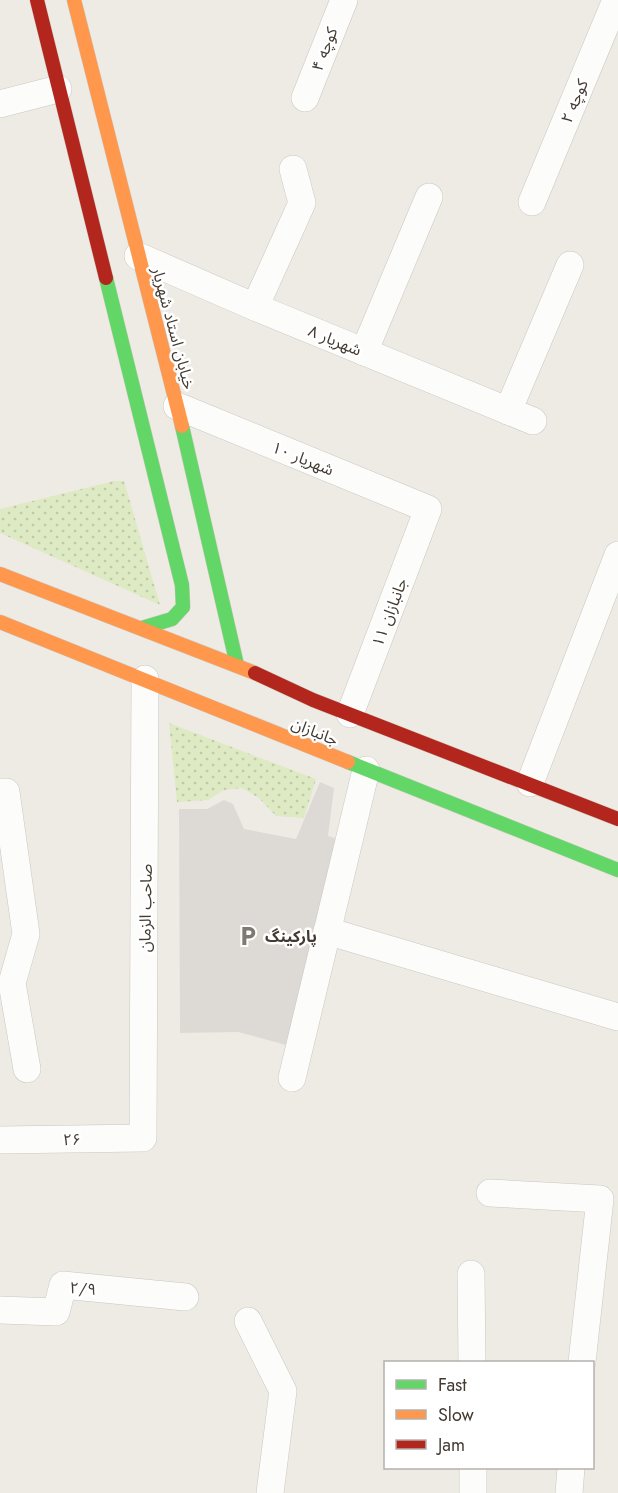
<svg xmlns="http://www.w3.org/2000/svg" width="618" height="1493" font-family="Jost,'Noto Sans Arabic',sans-serif">
	<defs>
		<pattern id="grass-dots" width="8" height="8" patternUnits="userSpaceOnUse" patternTransform="scale(1.5)"><rect width="8" height="8" fill="#deeac3"/><path d="M2 2h.1M6 6h.1" fill="none" stroke="#c0caa8" stroke-width="1.8" stroke-linecap="round"/></pattern>
	</defs>
	<rect width="100%" height="100%" fill="#eeebe5"/>
	<g fill="url(#grass-dots)">
		<polygon points="114,481 124,481 160,605 0,533 0,509"/>
		<polygon points="169,723 316,779 304,818 276,816 259,798 242,788 224,790 208,800 177,802"/>
	</g>
	<polygon fill="#dddad6" points="320,782 334,788 328,836 341,840 290,1046 238,1032 180,1033 179,809 207,809 224,800 233,804 244,829 296,839"/>
	<g fill="none" stroke-linecap="round" stroke-linejoin="round">
		<g stroke="#cac7c1" stroke-width="28">
			<g id="street">
				<polyline points="305,98 344,0"/>
				<polyline points="0,104 58,89"/>
				<polyline points="532,202 616,0"/>
				<polyline points="138,256 255,307 533,421"/>
				<polyline points="255,307 302,203 293,169"/>
				<polyline points="364,352 429,197"/>
				<polyline points="177,406 428,509 350,714"/>
				<polyline points="508,411 570,265"/>
				<polyline points="530,783 618,555"/>
				<polyline points="0,792 6,792 26,934 12,983 27,1069"/>
				<polyline points="327,931 618,1017"/>
				<polyline points="292,1078 366,770"/>
				<polyline points="0,1140 143,1138 145,679"/>
				<polyline points="490,1193 600,1199 582,1362"/>
				<polyline points="471,1274 472,1362"/>
				<polyline points="0,1310 56,1312 63,1285 185,1297"/>
				<polyline points="248,1321 283,1391 270,1493"/>
				<polyline points="473,1468 473,1493"/>
				<polyline points="569,1493 571,1468"/>
			</g>
		</g>
		<g stroke="#cfc9bd" stroke-width="15">
			<g id="fast">
				<polyline points="106,278 182,585 183,607 172,619 142,628"/>
				<polyline points="182,426 237,665"/>
				<polyline points="348,762 618,870"/>
			</g>
		</g>
		<g stroke="#cfc9bd" stroke-width="15">
			<g id="slow">
				<polyline points="74,0 182,426"/>
				<polyline points="0,574 255,673"/>
				<polyline points="0,622 348,762"/>
			</g>
		</g>
		<g stroke="#cfc9bd" stroke-width="15">
			<g id="jam">
				<polyline points="37,0 106,278"/>
				<polyline points="255,673 313,700 618,819"/>
			</g>
		</g>
		<use href="#street" stroke="#fcfcfb" stroke-width="27"/>
		<use href="#fast" stroke="#63d668" stroke-width="14"/>
		<use href="#slow" stroke="#ff974d" stroke-width="14"/>
		<use href="#jam" stroke="#b3261e" stroke-width="14"/>
	</g>
	<defs>
		<g id="parking-bare" transform="scale(1.62)"><path d="M-3.5-5.5H1a3.5 3.5 0 0 1 0 7H-1V5.5H-3.5ZM-1-3.4V-.6H.8a1.4 1.4 0 0 0 0-2.8Z" fill="#7f7971" stroke="#fff" stroke-width="2.5" paint-order="stroke"/></g>
	</defs>
	<g fill-rule="evenodd">
		<use href="#parking-bare" x="248" y="936"/>
	</g>
	<g text-anchor="middle" stroke-width="5" stroke-linejoin="round" paint-order="stroke">
		<g font-size="16" fill="#433b32" stroke="#fff">
			<text transform="translate(324 49) rotate(-69)" y="6">کوچه ۴</text>
			<text transform="translate(574 101) rotate(-67)" y="6">کوچه ۲</text>
			<text transform="translate(174 328) rotate(75)" y="6">خیابان استاد شهریار</text>
			<text transform="translate(335 340) rotate(22)" y="6">شهریار ۸</text>
			<text transform="translate(303 458) rotate(22)" y="6">شهریار ۱۰</text>
			<text transform="translate(389 612) rotate(-69)" y="6">۱۱ جانبازان</text>
			<text transform="translate(315 731) rotate(22)" y="6">جانبازان</text>
			<text transform="translate(145 908) rotate(-89)" y="6">صاحب الزمان</text>
			<text transform="translate(72 1139) rotate(-1)" y="6">۲۶</text>
			<text transform="translate(83 1288) rotate(4)" y="6">۲/۹</text>
		</g>
		<g font-size="16" font-weight="bold" fill="#433b32" stroke="#fff" text-anchor="start">
			<text x="265" y="942">پارکینگ</text>
		</g>
	</g>
	<rect x="384" y="1361" width="210" height="108" fill="#ffffff" stroke="#b4b1ad" stroke-width="1.5"/>
	<rect x="396" y="1380" width="30" height="9" fill="#63d668" stroke="#b4b1ad" stroke-width="1.5"/>
	<text x="438" y="1391" font-size="18" fill="#433b32">Fast</text>
	<rect x="396" y="1410" width="30" height="9" fill="#ff974d" stroke="#b4b1ad" stroke-width="1.5"/>
	<text x="438" y="1421" font-size="18" fill="#433b32">Slow</text>
	<rect x="396" y="1440" width="30" height="9" fill="#b3261e" stroke="#b4b1ad" stroke-width="1.5"/>
	<text x="438" y="1451" font-size="18" fill="#433b32">Jam</text>
</svg>
